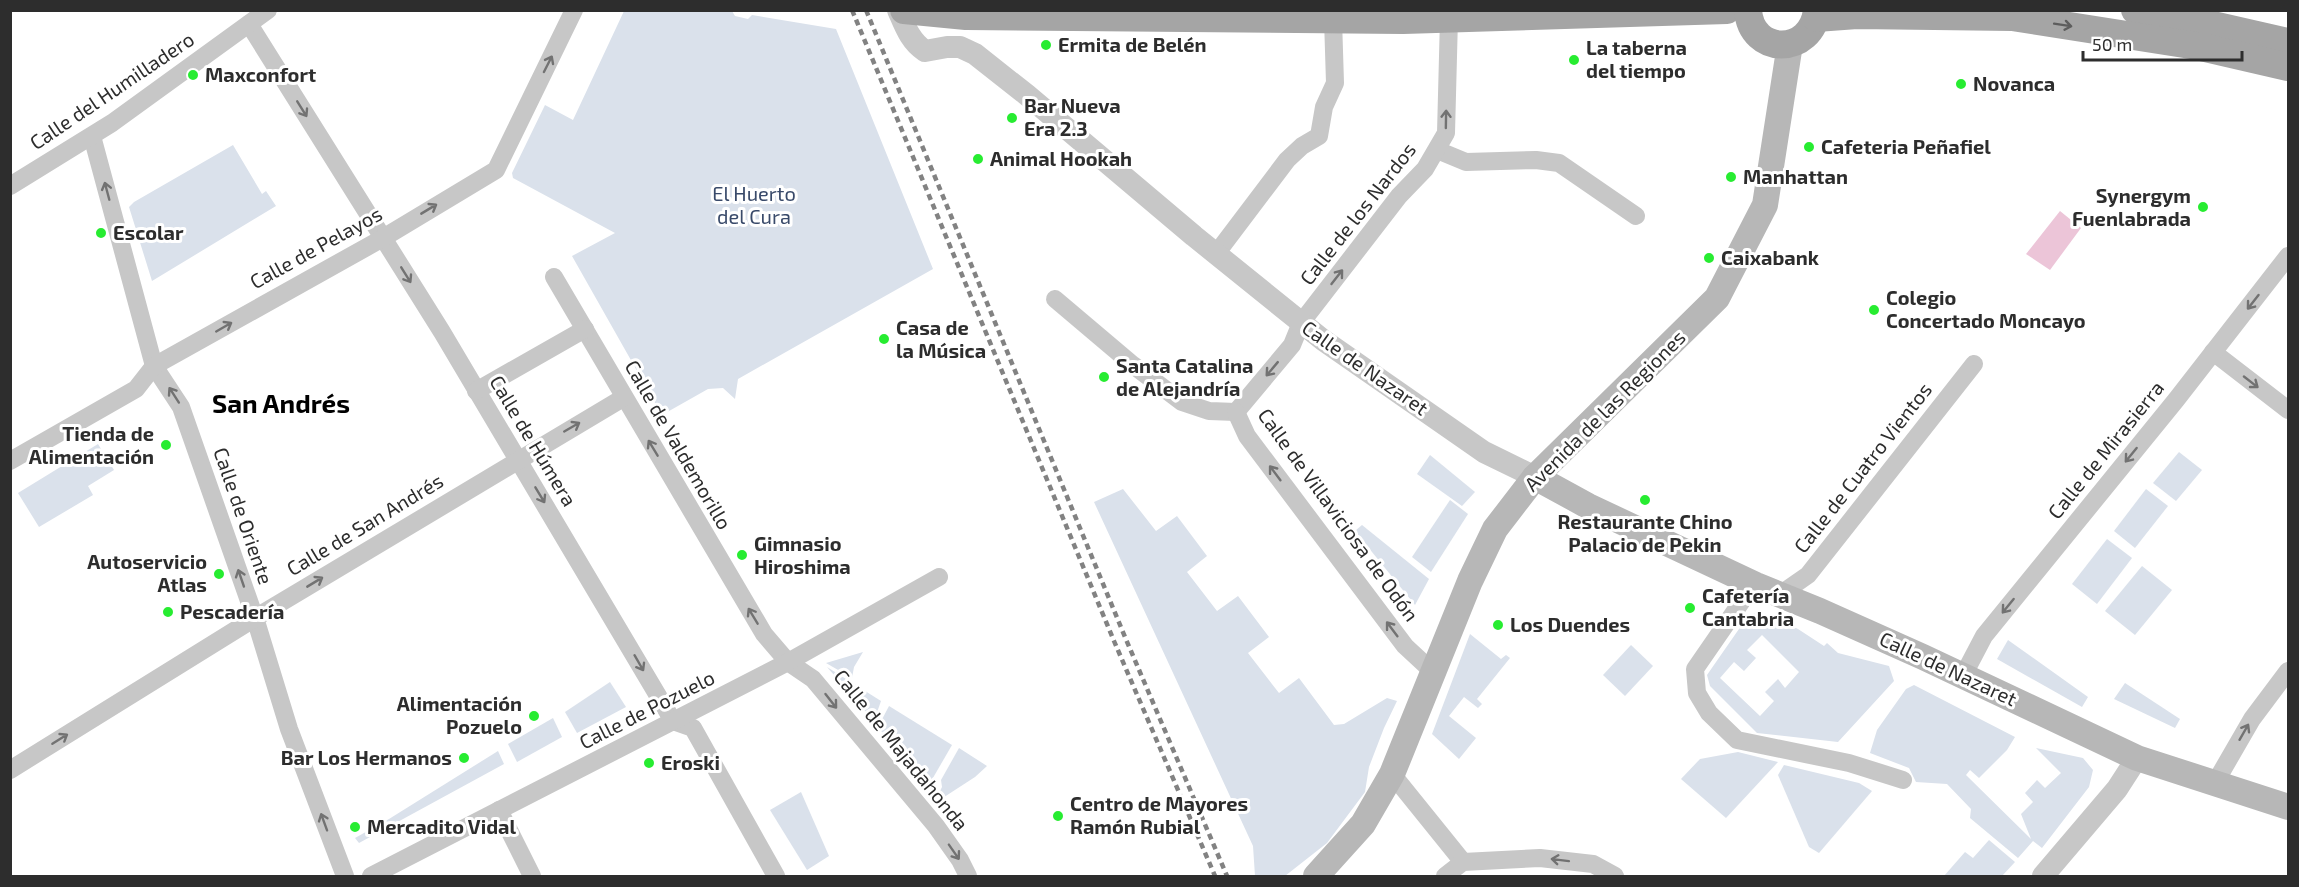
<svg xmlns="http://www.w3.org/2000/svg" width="2299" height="887" font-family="'Exo 2',sans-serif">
	<rect width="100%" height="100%" fill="#fff"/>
	<g fill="#dae1eb" fill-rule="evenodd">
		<polygon points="624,11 732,11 735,16 748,19 752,15 836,29 933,269 738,379 735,399 723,388 708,389 662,415 572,256 615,233 513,178 512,173 545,105 573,120"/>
		<polygon points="233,145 262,194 266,191 276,206 152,281 129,207 134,202"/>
		<polygon points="98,444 114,470 88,486 93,495 39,527 18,493"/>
		<polygon points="2179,452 2202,470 2176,501 2153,483"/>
		<polygon points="1430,455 1475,492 1462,506 1417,474"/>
		<polygon points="1123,489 1156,531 1177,516 1207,556 1187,572 1217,611 1238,596 1269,637 1248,653 1279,693 1299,678 1334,725 1344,724 1387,698 1397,701 1384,728 1369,767 1365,792 1327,843 1285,876 1255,876 1253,846 1094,502"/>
		<polygon points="2146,489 2168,506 2135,548 2114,531"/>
		<polygon points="1450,500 1468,514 1431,572 1412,557"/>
		<polygon points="1362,525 1429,579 1415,605 1355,531"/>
		<polygon points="2107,539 2132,558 2097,604 2072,584"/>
		<polygon points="2142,566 2172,590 2135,635 2105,611"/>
		<path d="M1760,611L1798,629L1824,646L1827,643L1838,653L1889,666L1894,681L1838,742L1757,733L1710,686L1707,675L1748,616ZM1762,635L1799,672L1785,688L1778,679L1765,692L1774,701L1760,716L1720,678L1734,662L1744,671L1756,658L1747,650Z"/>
		<polygon points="1470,634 1501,659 1506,655 1510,658 1477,699 1482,704 1478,708 1464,697 1449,716 1476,738 1459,759 1432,734"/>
		<polygon points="2008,640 2088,697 2082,707 1997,659"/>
		<polygon points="1631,645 1653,666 1625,696 1603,675"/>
		<polygon points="863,652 854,667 852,678 826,663"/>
		<polygon points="827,667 881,701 874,721"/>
		<polygon points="610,682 626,707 577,733 565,712"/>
		<polygon points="2125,683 2180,719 2175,728 2114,699"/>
		<polygon points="1914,685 2015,737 2007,750 1979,778 1970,770 1966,775 2031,839 2021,814 2033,802 2025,793 2037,780 2045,788 2061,773 2036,748 2083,758 2093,770 2089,787 2042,848 2033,841 2018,858 1970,818 1971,809 1947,784 1916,782 1909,768 1870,753 1877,730 1906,689"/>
		<polygon points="889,706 952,745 930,783 923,782 878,727"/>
		<polygon points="553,718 562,737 517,762 508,744"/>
		<polygon points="959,748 987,766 975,777 938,801 936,799 942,787 941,780"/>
		<polygon points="498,751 504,764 359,843 355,838 389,819"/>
		<polygon points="1738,752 1778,762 1726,818 1681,779 1700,759"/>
		<polygon points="1784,765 1859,783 1872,791 1819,853 1809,847 1778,775"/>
		<polygon points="801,792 829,856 807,870 770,810"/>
		<polygon points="1989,840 2015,862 2002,876 1944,876 1965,852 1973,858"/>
	</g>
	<polygon fill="#ecc5d8" points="2060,211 2081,228 2050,270 2026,254"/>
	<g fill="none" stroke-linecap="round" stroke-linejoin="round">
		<g stroke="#c7c7c7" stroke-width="18">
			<polyline points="249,24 442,332 673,721 693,728 776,876"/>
			<polyline points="92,136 154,366 181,407 255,618 289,729 345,876"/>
			<polyline points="1437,150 1466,162 1536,160 1559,163 1636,216"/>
			<polyline points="10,186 112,123 268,10"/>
			<polyline points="1216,254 1287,160 1302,146 1319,136 1324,107 1335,83 1333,19 1337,10"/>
			<polyline points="554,277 764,634 788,662 813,679 936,826 960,860 968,876"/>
			<polyline points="1055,299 1133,365 1182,402 1209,411 1236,412"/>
			<polyline points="2213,352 2288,410"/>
			<polyline points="476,391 585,329"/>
			<polyline points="1236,412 1292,345 1301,323 1399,196 1425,169 1446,133 1449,18"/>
			<polyline points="1236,412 1247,436 1405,646 1433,672"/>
			<polyline points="10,461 136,389 154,366 383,238 496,170 574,10"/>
			<polyline points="1756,585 1744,598 1695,669 1697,693 1709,713 1737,740 1849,763 1903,780"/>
			<polyline points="1781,594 1808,575 1974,364"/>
			<polyline points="1963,676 1984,636 2176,400 2288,256"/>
			<polyline points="10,770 255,618 623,398"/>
			<polyline points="1392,774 1463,862"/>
			<polyline points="2215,783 2252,719 2288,671"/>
			<polyline points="499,810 532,876"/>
			<polyline points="371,876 788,662 939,577"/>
			<polyline points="1445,876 1463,862 1540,858 1593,864 1615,876"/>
		</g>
		<g stroke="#c7c7c7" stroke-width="22">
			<path d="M898,10C905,26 910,41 925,51L947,47H960L975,54L1027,95L1194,236L1323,340L1484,452L1535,477"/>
			<polyline points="2043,876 2117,789 2137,758"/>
		</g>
		<g stroke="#b7b7b7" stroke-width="26">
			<polyline points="1535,477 1588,506 1756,585 1820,611 1923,657 2137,758 2288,807"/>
			<polyline points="1316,876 1363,824 1392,774 1470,581 1495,529 1535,477 1717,298 1765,205 1790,44"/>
		</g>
		<g stroke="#a5a5a5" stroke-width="28">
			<polyline points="904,10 966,16 1403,20 1727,10"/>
			<path d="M1748,10C1751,56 1812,56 1817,10"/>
			<polyline points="2135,10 2195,21 2288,42"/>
			<polyline points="1816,18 1857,15 2012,17 2197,46 2288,67"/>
		</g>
		<g stroke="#828282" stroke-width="4.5" stroke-dasharray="6 4.5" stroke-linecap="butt">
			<polyline points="852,10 1114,641 1215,876"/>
			<polyline points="866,10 1125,637 1227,876"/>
		</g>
	</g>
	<defs><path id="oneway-shaft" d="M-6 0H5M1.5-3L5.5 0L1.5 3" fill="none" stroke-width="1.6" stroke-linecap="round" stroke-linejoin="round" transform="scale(1.5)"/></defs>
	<use stroke="#5d5d5d" href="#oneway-shaft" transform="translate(2063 25) rotate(9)"/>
	<g stroke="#727272">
		<use href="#oneway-shaft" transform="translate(548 64) rotate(-63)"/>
		<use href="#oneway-shaft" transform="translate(302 109) rotate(58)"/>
		<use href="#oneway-shaft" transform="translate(1446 119) rotate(-89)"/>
		<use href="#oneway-shaft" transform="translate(107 191) rotate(-105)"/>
		<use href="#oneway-shaft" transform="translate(429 209) rotate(-31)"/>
		<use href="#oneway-shaft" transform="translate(406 275) rotate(58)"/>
		<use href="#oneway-shaft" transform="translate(1337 277) rotate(-52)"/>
		<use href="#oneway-shaft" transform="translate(2253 302) rotate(128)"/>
		<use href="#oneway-shaft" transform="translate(224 327) rotate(-30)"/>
		<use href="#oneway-shaft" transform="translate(1272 369) rotate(130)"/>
		<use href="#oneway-shaft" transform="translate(2251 382) rotate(38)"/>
		<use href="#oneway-shaft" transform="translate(174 395) rotate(-123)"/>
		<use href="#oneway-shaft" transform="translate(572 427) rotate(-30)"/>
		<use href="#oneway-shaft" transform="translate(653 448) rotate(-121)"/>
		<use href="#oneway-shaft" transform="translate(2131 455) rotate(129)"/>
		<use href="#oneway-shaft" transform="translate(1275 473) rotate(-127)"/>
		<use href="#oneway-shaft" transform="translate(540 495) rotate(59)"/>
		<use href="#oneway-shaft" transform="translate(241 578) rotate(-109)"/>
		<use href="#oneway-shaft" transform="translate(315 582) rotate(-31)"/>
		<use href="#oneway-shaft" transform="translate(2008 606) rotate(129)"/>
		<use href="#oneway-shaft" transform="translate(753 616) rotate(-121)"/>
		<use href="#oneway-shaft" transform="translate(1392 629) rotate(-127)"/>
		<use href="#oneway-shaft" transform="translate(639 663) rotate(60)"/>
		<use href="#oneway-shaft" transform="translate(831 701) rotate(52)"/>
		<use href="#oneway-shaft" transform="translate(2244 732) rotate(-60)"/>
		<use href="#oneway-shaft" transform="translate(60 739) rotate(-32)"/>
		<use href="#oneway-shaft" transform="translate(324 822) rotate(-110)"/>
		<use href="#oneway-shaft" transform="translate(954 852) rotate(55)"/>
		<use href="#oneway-shaft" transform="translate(1560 860) rotate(-173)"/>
	</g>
	<g fill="#27ec31" stroke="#fff" stroke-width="2">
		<circle cx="1046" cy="45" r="6"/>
		<circle cx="1574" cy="60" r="6"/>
		<circle cx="193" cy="75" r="6"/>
		<circle cx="1961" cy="84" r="6"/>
		<circle cx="1012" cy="118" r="6"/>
		<circle cx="1809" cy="147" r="6"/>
		<circle cx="978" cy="159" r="6"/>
		<circle cx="1731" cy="177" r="6"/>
		<circle cx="2203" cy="207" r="6"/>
		<circle cx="101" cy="233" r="6"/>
		<circle cx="1709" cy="258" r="6"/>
		<circle cx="1874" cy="310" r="6"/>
		<circle cx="884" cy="339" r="6"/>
		<circle cx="1104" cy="377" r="6"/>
		<circle cx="166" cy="445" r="6"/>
		<circle cx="1645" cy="500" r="6"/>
		<circle cx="742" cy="555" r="6"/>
		<circle cx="219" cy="574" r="6"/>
		<circle cx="1690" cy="608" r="6"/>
		<circle cx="168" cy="612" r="6"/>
		<circle cx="1498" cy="625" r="6"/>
		<circle cx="534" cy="716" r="6"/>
		<circle cx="464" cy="758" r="6"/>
		<circle cx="649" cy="763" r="6"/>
		<circle cx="1058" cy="816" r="6"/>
		<circle cx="355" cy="827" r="6"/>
	</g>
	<g text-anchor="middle" stroke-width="6" stroke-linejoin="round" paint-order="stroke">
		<g font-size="20" font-weight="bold" fill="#2d2d2d" stroke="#fff" text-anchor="start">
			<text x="1058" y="52">Ermita de Belén</text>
			<text x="1586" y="55">La taberna<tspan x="1586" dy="23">del tiempo</tspan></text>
			<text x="205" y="82">Maxconfort</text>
			<text x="1973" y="91">Novanca</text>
			<text x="1024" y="113">Bar Nueva<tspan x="1024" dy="23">Era 2.3</tspan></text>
			<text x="1821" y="154">Cafeteria Peñafiel</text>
			<text x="990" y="166">Animal Hookah</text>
			<text x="1743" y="184">Manhattan</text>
			<text x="2191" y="203" text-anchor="end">Synergym<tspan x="2191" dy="23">Fuenlabrada</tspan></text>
			<text x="113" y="240">Escolar</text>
			<text x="1721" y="265">Caixabank</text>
			<text x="1886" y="305">Colegio<tspan x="1886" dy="23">Concertado Moncayo</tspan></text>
			<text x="896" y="335">Casa de<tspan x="896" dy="23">la Música</tspan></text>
			<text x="1116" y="373">Santa Catalina<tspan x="1116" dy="23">de Alejandría</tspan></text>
			<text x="154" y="441" text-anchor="end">Tienda de<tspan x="154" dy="23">Alimentación</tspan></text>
			<text x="1645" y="529" text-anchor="middle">Restaurante Chino<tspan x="1645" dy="23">Palacio de Pekin</tspan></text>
			<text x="754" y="551">Gimnasio<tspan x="754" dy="23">Hiroshima</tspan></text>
			<text x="207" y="569" text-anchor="end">Autoservicio<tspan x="207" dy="23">Atlas</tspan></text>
			<text x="1702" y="603">Cafetería<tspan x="1702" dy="23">Cantabria</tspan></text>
			<text x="180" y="619">Pescadería</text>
			<text x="1510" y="632">Los Duendes</text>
			<text x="522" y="711" text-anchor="end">Alimentación<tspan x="522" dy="23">Pozuelo</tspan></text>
			<text x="452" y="765" text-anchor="end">Bar Los Hermanos</text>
			<text x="661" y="770">Eroski</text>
			<text x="1070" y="811">Centro de Mayores<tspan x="1070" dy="23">Ramón Rubial</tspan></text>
			<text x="367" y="834">Mercadito Vidal</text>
		</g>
		<g font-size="20" fill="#2d2d2d" stroke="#fff">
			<text transform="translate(112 91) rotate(-34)" y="7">Calle del Humilladero</text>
			<text transform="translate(1358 214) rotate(-52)" y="7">Calle de los Nardos</text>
			<text transform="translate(316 248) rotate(-29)" y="7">Calle de Pelayos</text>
			<text transform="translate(1365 368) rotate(35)" y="7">Calle de Nazaret</text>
			<text transform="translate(1605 411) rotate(-45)" y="7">Avenida de las Regiones</text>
			<text transform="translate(533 441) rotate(59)" y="7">Calle de Húmera</text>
			<text transform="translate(678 445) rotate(60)" y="7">Calle de Valdemorillo</text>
			<text transform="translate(2106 450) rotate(-51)" y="7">Calle de Mirasierra</text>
			<text transform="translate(1863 468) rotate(-52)" y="7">Calle de Cuatro Vientos</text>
			<text transform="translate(1338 515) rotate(54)" y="7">Calle de Villaviciosa de Odón</text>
			<text transform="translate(243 516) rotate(71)" y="7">Calle de Oriente</text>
			<text transform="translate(365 525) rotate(-31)" y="7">Calle de San Andrés</text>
			<text transform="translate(1948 669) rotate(25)" y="7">Calle de Nazaret</text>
			<text transform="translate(647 710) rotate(-27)" y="7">Calle de Pozuelo</text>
			<text transform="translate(901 750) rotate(51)" y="7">Calle de Majadahonda</text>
		</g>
		<g font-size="20" fill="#394a6a" stroke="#fff">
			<text x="754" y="201">El Huerto<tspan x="754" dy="23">del Cura</tspan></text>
		</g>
		<g font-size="26" font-weight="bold" fill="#000" stroke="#fff">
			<text x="281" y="413">San Andrés</text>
		</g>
	</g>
	<rect width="2299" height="887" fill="none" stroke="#2d2d2d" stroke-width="24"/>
	<path d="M2083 51v9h159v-9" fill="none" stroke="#2d2d2d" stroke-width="3"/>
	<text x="2092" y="51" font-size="18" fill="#2d2d2d" stroke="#ffffff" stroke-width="4.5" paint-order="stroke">50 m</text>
</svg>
